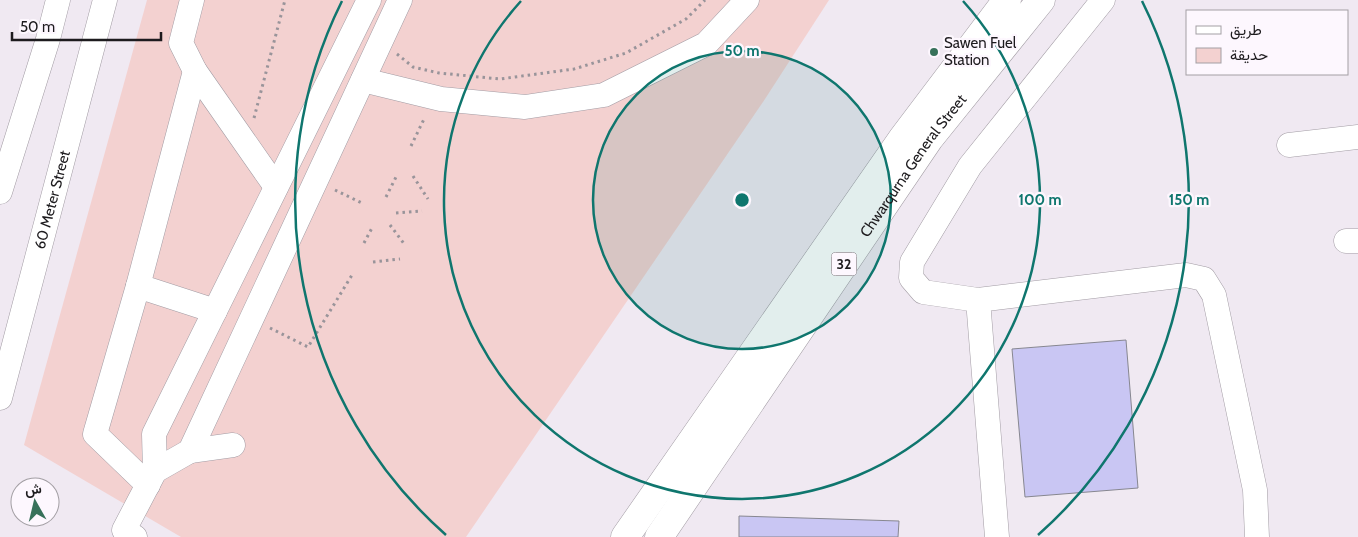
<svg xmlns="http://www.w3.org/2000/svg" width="1358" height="537" font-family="Cabin,Vazirmatn,sans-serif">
	<rect width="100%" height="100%" fill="#f0e9f2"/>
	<polygon fill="#f3d1d0" points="147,0 829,0 765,99 466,537 181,537 24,445"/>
	<g fill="#c9c6f3" stroke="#878790">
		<polygon points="1126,340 1138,488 1025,497 1012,349"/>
		<polygon points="739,516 899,521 898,537 739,537"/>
	</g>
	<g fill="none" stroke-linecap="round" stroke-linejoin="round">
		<g stroke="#a29ca4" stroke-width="25">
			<g id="minor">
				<polyline points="192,0 181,43 195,71 276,187"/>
				<polyline points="1103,0 970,166 912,262 911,278 923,292 978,300 1186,275 1204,279 1214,295 1255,490 1257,537"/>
				<polyline points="363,80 441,99 525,107 604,95 706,44 747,0"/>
				<polyline points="1289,145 1358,137"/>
				<polyline points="0,192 48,39 58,0"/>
				<polyline points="1346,241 1358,241"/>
				<polyline points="138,286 195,71"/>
				<polyline points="978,300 997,537"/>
				<path id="s1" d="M0,398L105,0"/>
				<polyline points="190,451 233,445"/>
				<polyline points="155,471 190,451 400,0"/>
				<polyline points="148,485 95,434 138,286 215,311"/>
				<polyline points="135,537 124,530 155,471 154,434 369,0"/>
			</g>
		</g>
		<g stroke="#a29ca4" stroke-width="29">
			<g id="trunk">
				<polyline points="625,537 902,139 1007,0"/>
				<path id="s2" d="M659,537L929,139L1041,0"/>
			</g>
		</g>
		<g stroke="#99949a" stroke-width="3" stroke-dasharray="2.5 4" stroke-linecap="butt">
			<polyline points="397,54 413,67 439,73 500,79 574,69 626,53 686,19 705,0"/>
			<polyline points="254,118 285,0"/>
			<polyline points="411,146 425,117"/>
			<polyline points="413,176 428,199"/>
			<polyline points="335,190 364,204"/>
			<polyline points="386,197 396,177"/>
			<polyline points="396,213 422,211"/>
			<polyline points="390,225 405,245"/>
			<polyline points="364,243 372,228"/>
			<polyline points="373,262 400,259"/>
			<polyline points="270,328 308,347 352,275"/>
		</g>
		<use href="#minor" stroke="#fff" stroke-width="24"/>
		<use href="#trunk" stroke="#fff" stroke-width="28"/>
	</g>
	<circle cx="742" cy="200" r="149" fill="#0f766e" fill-opacity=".12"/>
	<g fill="none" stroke="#0f766e" stroke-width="2.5">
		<circle cx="742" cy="200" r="149"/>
		<path d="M963 1A298 298 0 1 1 521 1"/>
		<path d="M446 535A447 447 0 0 1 342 1M1142 1A447 447 0 0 1 1038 535"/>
	</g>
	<circle fill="#37715a" stroke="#fdf7fe" stroke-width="2" cx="934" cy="52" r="5"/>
	<g text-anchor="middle" stroke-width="4.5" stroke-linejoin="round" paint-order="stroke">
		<rect fill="#fdf7fe" stroke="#605d61" stroke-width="1" x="831.5" y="252.5" width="25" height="23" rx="4"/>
		<g font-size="14" font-weight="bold" fill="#1d1b1e">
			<text x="844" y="269">32</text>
		</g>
		<g font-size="15" fill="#1d1b1e" stroke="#fdf7fe" text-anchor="start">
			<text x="944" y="48">Sawen Fuel<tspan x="944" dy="17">Station</tspan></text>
		</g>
		<g font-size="15" fill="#1d1b1e" stroke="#fdf7fe">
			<text dy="5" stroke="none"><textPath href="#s2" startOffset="450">Chwarqurna General Street</textPath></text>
			<text dy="5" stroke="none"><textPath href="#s1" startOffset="205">60 Meter Street</textPath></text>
		</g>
	</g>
	<circle cx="742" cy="200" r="8" fill="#0f766e" stroke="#fdf7fe" stroke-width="2.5"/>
	<g font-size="15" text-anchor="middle" font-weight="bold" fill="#0f766e" stroke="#fdf7fe" stroke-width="4.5" stroke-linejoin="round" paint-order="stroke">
		<text x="742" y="56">50 m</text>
		<text x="1040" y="205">100 m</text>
		<text x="1189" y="205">150 m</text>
	</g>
	<rect x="1186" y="10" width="162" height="65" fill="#fdf7fe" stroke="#a39fa4"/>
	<rect x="1196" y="26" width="25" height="8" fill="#ffffff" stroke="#a39fa4"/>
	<text x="1230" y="35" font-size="15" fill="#1d1b1e">طريق</text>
	<rect x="1196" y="48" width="25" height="15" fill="#f3d1d0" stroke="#a39fa4"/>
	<text x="1230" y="60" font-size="15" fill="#1d1b1e">حديقة</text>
	<g transform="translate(35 502) rotate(352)"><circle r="24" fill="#fdf7fe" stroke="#a39fa4"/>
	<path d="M0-4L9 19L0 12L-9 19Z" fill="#37715a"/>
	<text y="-8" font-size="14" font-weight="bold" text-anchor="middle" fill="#1d1b1e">ش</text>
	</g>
	<path d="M12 32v8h149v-8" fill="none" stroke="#1d1b1e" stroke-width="2.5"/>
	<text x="20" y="32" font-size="15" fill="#1d1b1e" stroke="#fdf7fe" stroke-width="4" paint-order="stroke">50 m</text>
</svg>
